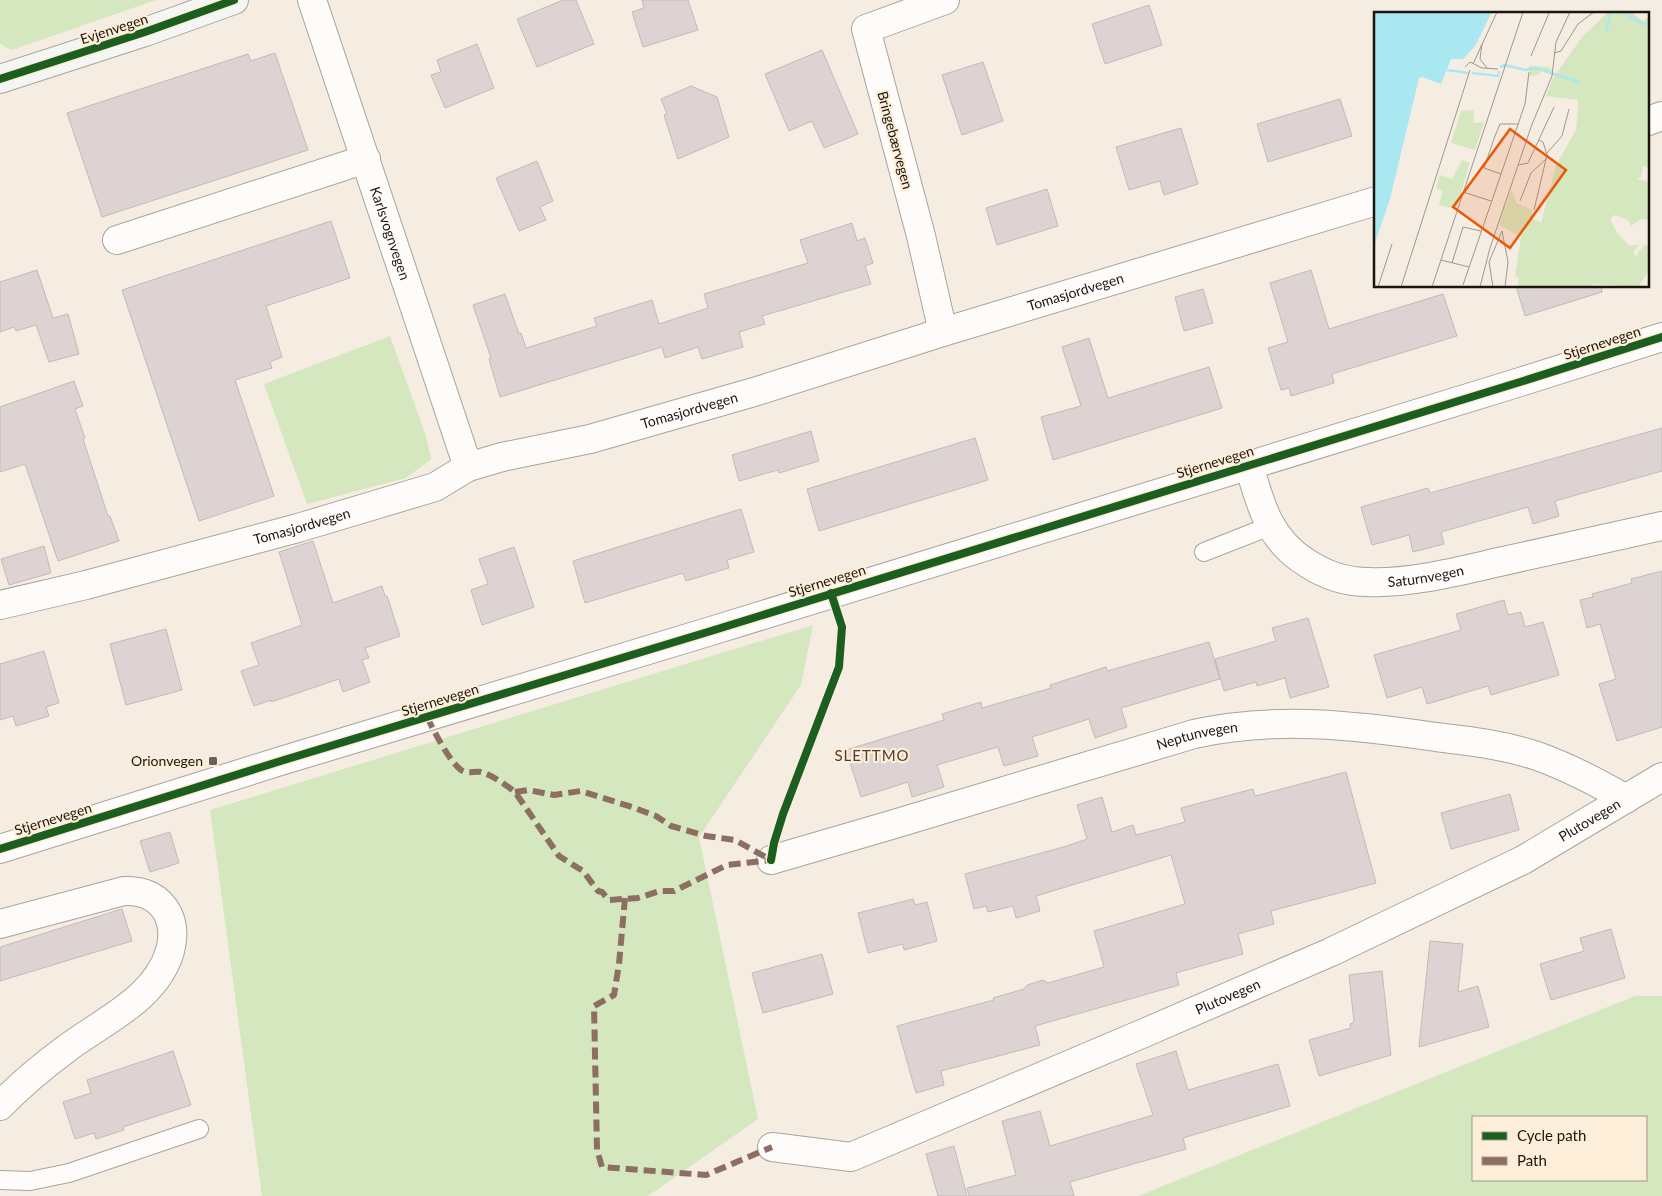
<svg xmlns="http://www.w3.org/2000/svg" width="1662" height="1196" font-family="Lato,sans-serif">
	<rect width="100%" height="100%" fill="#f5ede2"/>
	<g fill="#d4e7bf" fill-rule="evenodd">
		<polygon points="0,0 156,0 12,50 0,44"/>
		<polygon points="390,336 426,436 431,459 406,478 307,504 264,384"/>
		<polygon points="813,625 801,685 699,837 758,1119 648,1196 262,1196 210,810"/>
		<path d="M1635,996H1662V1196H1138ZM1646,1117V1180H1473V1117Z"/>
	</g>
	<g fill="#dcd3d2" stroke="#c3bab8">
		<polygon points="563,0 576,0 594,44 537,67 517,19"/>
		<polygon points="642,0 688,0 698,30 643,47 632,12 644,8"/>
		<polygon points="1149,5 1162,45 1105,64 1092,24"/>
		<polygon points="477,44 494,88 445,108 431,75 441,72 437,60"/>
		<polygon points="822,50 858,134 824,148 812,121 789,131 765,74"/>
		<polygon points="275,53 308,150 102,217 67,113 248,54 251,61"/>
		<polygon points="983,62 1003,121 962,135 942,75"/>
		<polygon points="691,86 717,97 729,137 678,159 664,115 667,114 661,99"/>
		<polygon points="1340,99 1352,136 1268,162 1257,124"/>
		<polygon points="1181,128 1198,184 1164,195 1160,181 1129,190 1116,147"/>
		<polygon points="537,161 553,201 540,207 546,220 519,231 496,178"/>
		<polygon points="1047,189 1058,226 997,245 986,208"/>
		<polygon points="331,221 350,278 266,306 282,357 270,362 272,368 235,380 274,496 199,521 122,290"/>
		<polygon points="852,223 857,241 865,238 873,263 865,266 871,284 762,316 765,324 739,332 743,347 702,359 698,347 665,358 662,347 500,397 489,359 491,358 473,305 505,294 519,334 521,333 526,348 597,326 594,318 652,300 659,324 708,308 704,294 808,263 800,240"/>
		<polygon points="37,270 53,318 68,314 79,354 49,362 36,325 16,331 14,327 0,332 0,282"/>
		<polygon points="1311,270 1329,329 1443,294 1457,336 1332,374 1334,383 1291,396 1289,388 1281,390 1268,348 1288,342 1270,283"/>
		<polygon points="1516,286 1601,286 1602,292 1525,316"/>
		<polygon points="1203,289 1213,323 1184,331 1175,297"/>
		<polygon points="1089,338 1108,398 1209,367 1222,408 1053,460 1041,417 1081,406 1062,347"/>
		<polygon points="74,381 83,406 75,409 85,438 83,439 108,516 110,516 119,541 58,561 25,464 0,472 0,407"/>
		<polygon points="1662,428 1662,471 1555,501 1559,516 1533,524 1528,507 1441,532 1444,544 1413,552 1409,535 1372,545 1361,507 1428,488 1430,493"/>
		<polygon points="811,431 819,461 779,473 778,470 739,481 732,455"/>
		<polygon points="975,438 988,480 819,531 807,489"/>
		<polygon points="741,509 754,552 727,560 729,568 686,581 683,573 585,603 573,561"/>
		<polygon points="313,541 333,603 382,586 385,596 387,596 400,636 365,648 369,658 362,660 370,682 343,692 339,679 271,702 271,700 254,706 241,671 259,665 251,643 302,625 279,552"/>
		<polygon points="44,546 51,573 9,585 1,559"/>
		<polygon points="514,547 534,607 482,625 471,590 488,584 479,559"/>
		<polygon points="1662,571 1662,727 1617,741 1599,684 1616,679 1600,624 1587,628 1580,600 1593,597 1592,594 1632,583 1631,579"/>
		<polygon points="1504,600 1508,615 1521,612 1525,627 1543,622 1559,675 1491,695 1488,686 1427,704 1422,687 1387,698 1374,655 1461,630 1456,614"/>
		<polygon points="1308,618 1329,687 1290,698 1285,678 1257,686 1256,682 1224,691 1215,659 1276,641 1272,628"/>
		<polygon points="166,629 182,690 126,705 110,644"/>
		<polygon points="1209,642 1220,679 1121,708 1127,727 1095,738 1089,719 1032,737 1038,756 1004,766 998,747 937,765 944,787 912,797 908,782 861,797 846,750 944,720 942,714 981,702 982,708 1051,688 1050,685 1106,667 1107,671"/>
		<polygon points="44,651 59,703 46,707 49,716 16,726 13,716 0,720 0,664"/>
		<polygon points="1346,772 1376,883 1271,911 1274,924 1238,934 1243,954 1176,973 1179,985 1035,1026 1040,1045 941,1071 944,1085 916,1093 897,1026 994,1000 993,998 1024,989 1027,985 1043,980 1048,983 1104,967 1094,931 1185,904 1171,855 1036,896 1040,911 1016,918 1013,906 988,912 986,906 974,909 965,874 1067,846 1087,839 1077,805 1102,797 1112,832 1133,825 1136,835 1185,822 1181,808 1253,789 1255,796"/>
		<polygon points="1510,794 1519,830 1451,849 1441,813"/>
		<polygon points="170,832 179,863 150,872 140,841"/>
		<polygon points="913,899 915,905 927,902 937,941 904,950 903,944 868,953 858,913"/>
		<polygon points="122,909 132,941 0,981 0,947"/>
		<polygon points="1611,929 1625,978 1551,1000 1540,964 1584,951 1580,938"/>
		<polygon points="1430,941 1463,944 1458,992 1478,986 1489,1027 1419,1047"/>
		<polygon points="822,954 833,994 763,1013 752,973"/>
		<polygon points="1382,971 1391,1055 1319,1076 1309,1040 1351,1028 1350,1024 1354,1022 1349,975"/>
		<polygon points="173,1051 191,1105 123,1127 124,1130 96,1139 94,1133 75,1139 63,1102 91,1093 87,1080"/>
		<polygon points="1176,1051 1188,1090 1278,1064 1290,1106 1183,1138 1186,1149 1070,1182 1074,1196 969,1196 967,1188 1016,1175 1002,1121 1040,1111 1050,1146 1153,1115 1136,1064"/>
		<polygon points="954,1146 967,1196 938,1196 926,1154"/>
	</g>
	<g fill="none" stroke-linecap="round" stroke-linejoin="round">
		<g stroke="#aaa399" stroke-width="20">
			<g id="lane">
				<polyline points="1204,552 1270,526"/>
				<polyline points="0,1180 30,1181 69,1173 199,1129"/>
			</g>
		</g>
		<g stroke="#aaa399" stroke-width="30">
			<g id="street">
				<path id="s1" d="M312,0L468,467"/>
				<polyline points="1648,121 1662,116"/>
				<polyline points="117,240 366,159"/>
				<polyline points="943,332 921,236 866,29 945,0"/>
				<path id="s2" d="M1249,465C1260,504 1269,540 1307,563C1325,575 1347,582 1368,582C1409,584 1459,571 1499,562C1553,550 1608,538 1662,526"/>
				<path id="s3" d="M0,605L86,585L298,528L435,487L468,467L502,457L590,439L754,392L943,332L1376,201"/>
				<polyline points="0,849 284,760 711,631 1520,382 1662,337"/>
				<path id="s4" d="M771,860L891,825L1194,734C1276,716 1354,725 1436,737C1470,741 1504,745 1537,756C1568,767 1597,782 1626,799"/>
				<path d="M0,924L124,891C143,890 159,897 168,914C174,927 173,938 170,951C156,999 103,1021 66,1049C43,1066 20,1085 0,1106"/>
				<path id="s5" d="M772,1147L851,1157L1144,1033L1331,952L1523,860L1662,777"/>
			</g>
		</g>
		<g stroke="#aaa399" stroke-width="30">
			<polyline id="secondary" points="0,79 145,32 234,0"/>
		</g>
		<use href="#lane" stroke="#fefcfb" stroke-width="18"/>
		<use href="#street" stroke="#fefcfb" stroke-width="28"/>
		<use href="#secondary" stroke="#f4f6f3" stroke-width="28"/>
		<g stroke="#8d6e63" stroke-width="6" stroke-dasharray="12 6" stroke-linecap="butt">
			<path d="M427,717C434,731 449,761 461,770C467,774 474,771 481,772C492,775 506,785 515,792L559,856L583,871L598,891L602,892L609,900L638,898L660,891H674L727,865L771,860"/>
			<polyline points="515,792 528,790 554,795 581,791 632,807 656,816 671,826 706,836 735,840 771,860"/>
			<polyline points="625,898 619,964 614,995 594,1006 597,1150 602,1167 706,1175 772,1147"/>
		</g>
		<g stroke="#fdeeda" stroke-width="11">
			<g id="cycleway">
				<polyline points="0,79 145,32 234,0"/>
				<polyline points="0,849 284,760 711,631 1520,382 1662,337"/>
				<polyline points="771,860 774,843 783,814 839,667 842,627 831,593"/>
			</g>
		</g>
		<use href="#cycleway" stroke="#1b5e20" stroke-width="8"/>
	</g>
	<rect fill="#686158" stroke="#fdeeda" stroke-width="2" x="208" y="756" width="10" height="10" rx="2.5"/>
	<g text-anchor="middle" stroke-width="4.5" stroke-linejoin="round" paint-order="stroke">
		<g font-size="14" fill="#1c150d" stroke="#fdeeda">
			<text transform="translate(114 29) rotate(-18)" y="5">Evjenvegen</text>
			<text transform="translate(895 140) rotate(75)" y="5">Bringebærvegen</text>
			<text dy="5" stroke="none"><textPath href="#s1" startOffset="246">Karlsvognvegen</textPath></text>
			<text dy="5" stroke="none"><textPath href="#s3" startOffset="1122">Tomasjordvegen</textPath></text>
			<text transform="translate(1602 343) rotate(-18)" y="5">Stjernevegen</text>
			<text dy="5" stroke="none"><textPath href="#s3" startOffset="718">Tomasjordvegen</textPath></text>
			<text transform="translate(1215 462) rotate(-17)" y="5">Stjernevegen</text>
			<text dy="5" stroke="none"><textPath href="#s3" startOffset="312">Tomasjordvegen</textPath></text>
			<text dy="5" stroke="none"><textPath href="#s2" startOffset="240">Saturnvegen</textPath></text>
			<text transform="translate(827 581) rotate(-17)" y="5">Stjernevegen</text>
			<text transform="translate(440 700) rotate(-17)" y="5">Stjernevegen</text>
			<text dy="5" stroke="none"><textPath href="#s4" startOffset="444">Neptunvegen</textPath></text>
			<text transform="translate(53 819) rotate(-17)" y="5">Stjernevegen</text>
			<text dy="5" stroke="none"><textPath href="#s5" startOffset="892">Plutovegen</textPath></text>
			<text dy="5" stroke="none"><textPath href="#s5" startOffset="489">Plutovegen</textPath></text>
		</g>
		<g font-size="14" fill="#1c150d" stroke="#fdeeda" text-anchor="end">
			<text x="203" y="766">Orionvegen</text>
		</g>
		<g font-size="15" letter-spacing="1" fill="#4d3e2a" stroke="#fdeeda">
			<text x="872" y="761">SLETTMO</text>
		</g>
	</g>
	<g transform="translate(1374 12)">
		<rect width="275" height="275" fill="#f5ede2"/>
		<path d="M234,0H257L269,9L275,4V156L269,154L267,165L263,167L275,170V208L267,207L257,214L254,208L240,203L236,207L243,221L256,234L265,232L259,241L262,244L270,233H275V259L264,275L219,272L218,275H144L145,266L141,264L147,225L125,213L137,178L143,191L158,198V206L167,211L182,153L202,118L204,99V88L172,84L179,66L208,25ZM155,54L173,55L178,58L177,62L167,58L165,63L156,64ZM95,98L100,99L99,111L110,110L101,138L77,131L87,99ZM88,148L96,151L82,197L65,193L69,179L62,176L66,163L78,167Z" fill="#d4e7bf"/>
		<path d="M0,0H118L101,34L89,47H77L67,72L48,65L45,66L16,187L0,234Z" fill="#a9e8f1"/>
		<path fill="none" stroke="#a9e8f1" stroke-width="2.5" d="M248,0L269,12L275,11M232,19L237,0M126,55L131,53L151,58L162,56L205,70M73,58L94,61M98,61L124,64L125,59"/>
		<path fill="none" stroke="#9e978d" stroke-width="1" d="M108,32L106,47L113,56M180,41L187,39L204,12L220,0M157,44L175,1M99,52L123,0M91,55L96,50L108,56L124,57M173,141L188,124L195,97M144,153L154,151L180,95M127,162L110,156L121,124L126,112H145M89,180L117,189M146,189L157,161L173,146M160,198L173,143L169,130L165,128M67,248L95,255M78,251L89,215L107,219M89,273L151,92L155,60M4,275L18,232M27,275L96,58M58,275L149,0M106,275L116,236L157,115L178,64L182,30L196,0M119,275L115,250L128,219L134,250L131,275"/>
		<path fill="#e8590c" fill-opacity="0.15" stroke="#e8590c" stroke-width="2.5" d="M136,117L192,158L136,236L79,195Z"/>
		<rect width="275" height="275" fill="none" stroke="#1c150d" stroke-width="2.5"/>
	</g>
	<rect x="1472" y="1116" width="175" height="65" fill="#fdeeda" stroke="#a39788"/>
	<rect x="1482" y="1132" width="25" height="8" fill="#1b5e20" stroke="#a39788"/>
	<text x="1517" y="1141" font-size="15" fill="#1c150d">Cycle path</text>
	<rect x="1482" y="1157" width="25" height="8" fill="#8d6e63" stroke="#a39788"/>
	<text x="1517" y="1166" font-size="15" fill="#1c150d">Path</text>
</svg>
